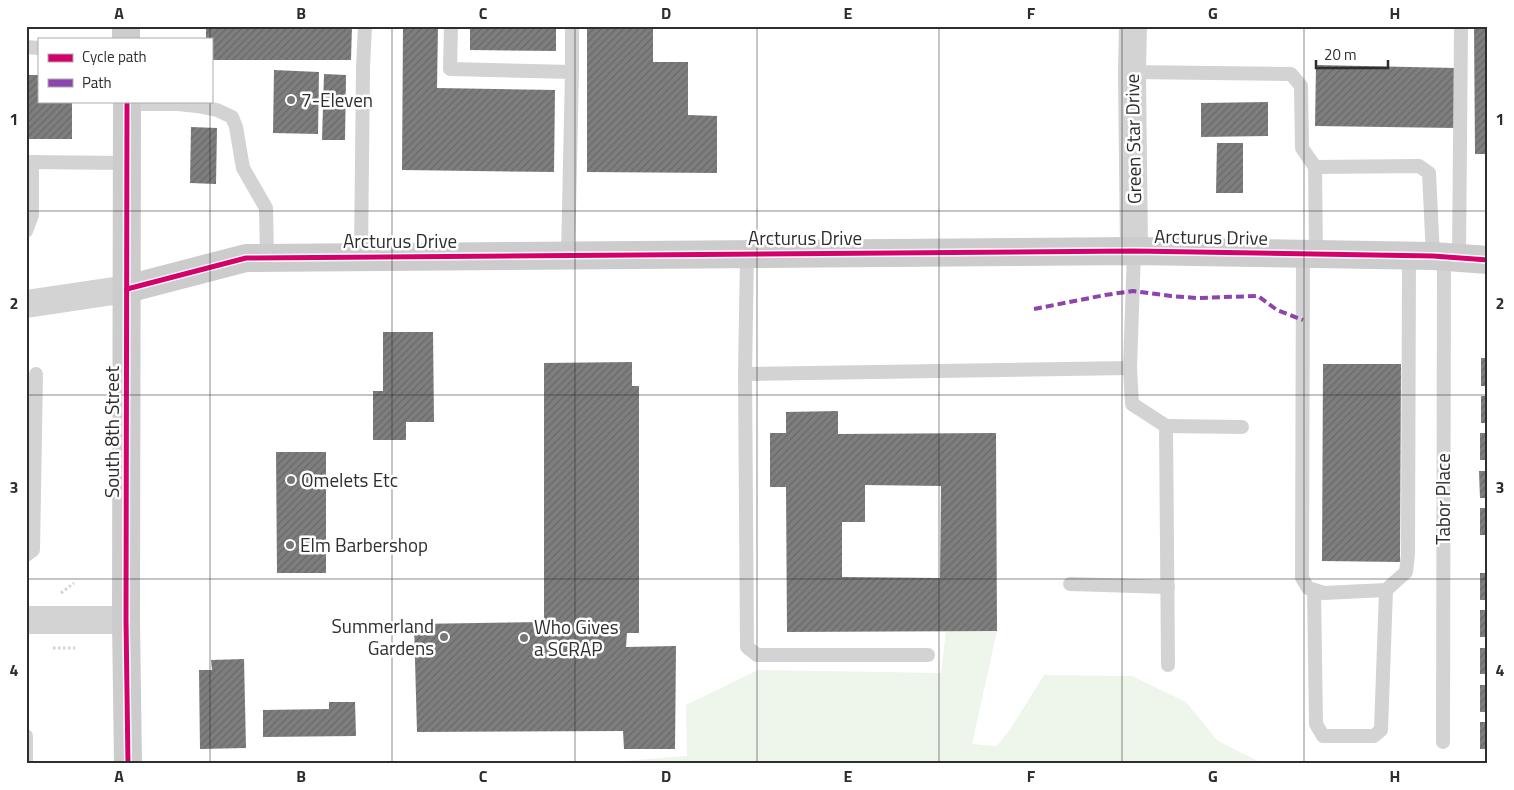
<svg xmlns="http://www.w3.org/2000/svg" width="1514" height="790" font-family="'Titillium Web',sans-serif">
	<defs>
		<pattern id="building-hatch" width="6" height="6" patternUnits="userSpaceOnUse" patternTransform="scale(1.25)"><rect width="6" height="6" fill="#7e7e7e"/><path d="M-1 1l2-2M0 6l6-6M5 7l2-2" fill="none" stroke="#686868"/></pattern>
	</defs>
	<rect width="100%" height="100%" fill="#fff"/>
	<polygon fill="#eef5eb" points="946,631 997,631 972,744 997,746 1011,728 1044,675 1132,676 1186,702 1218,741 1264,764 586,764 687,756 686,705 758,670 941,673"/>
	<g fill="url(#building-hatch)" fill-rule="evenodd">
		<polygon points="206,26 352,26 351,60 211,60 211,39 206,39"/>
		<polygon points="403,26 438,26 437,88 555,90 554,172 402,170"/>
		<polygon points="470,26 556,26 556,51 470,50"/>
		<polygon points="587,26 653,26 653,62 688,62 688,115 717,116 717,173 587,172"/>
		<polygon points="1474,26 1488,26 1488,154 1475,154"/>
		<polygon points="1316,65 1456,68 1455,128 1315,126"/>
		<polygon points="274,70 319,72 318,134 273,133"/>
		<polygon points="324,74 346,75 345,140 322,140"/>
		<polygon points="26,75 39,75 39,101 72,101 72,139 26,139"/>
		<polygon points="1268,102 1268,136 1201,137 1201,103"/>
		<polygon points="191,127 217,128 216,184 190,183"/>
		<polygon points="1217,143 1243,143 1243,193 1216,193"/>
		<polygon points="383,332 433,332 434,422 406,422 406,440 373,440 373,391 383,391"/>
		<rect x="1481" y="358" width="7" height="28"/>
		<polygon points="632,362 632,386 639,386 639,633 627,633 626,647 676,646 675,749 624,749 623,731 417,732 414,624 544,622 544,363"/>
		<polygon points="1323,364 1401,364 1400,562 1322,561"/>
		<rect x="1481" y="396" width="7" height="27"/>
		<path d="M838,411V434L996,433L997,631L787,632L786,487H770V433H786V412ZM865,485L941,486L940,578L842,577V522H865Z"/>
		<rect x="1480" y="433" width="8" height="27"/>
		<polygon points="276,452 326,452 326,573 277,573"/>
		<polygon points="1479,471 1488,471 1488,498 1480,498"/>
		<rect x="1480" y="508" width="8" height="27"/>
		<rect x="1480" y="573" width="8" height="27"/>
		<rect x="1480" y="610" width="8" height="27"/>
		<rect x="1480" y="648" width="8" height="26"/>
		<polygon points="244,659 246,748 200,749 199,670 212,670 211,660"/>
		<rect x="1480" y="685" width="8" height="27"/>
		<polygon points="329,702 355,702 356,736 263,737 263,710 329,709"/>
		<rect x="1480" y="722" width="8" height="27"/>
	</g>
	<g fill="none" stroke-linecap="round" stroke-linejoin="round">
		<g stroke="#d3d3d3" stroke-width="3" stroke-dasharray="2.5 2.5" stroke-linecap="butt">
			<polyline points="61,593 74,583"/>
			<polyline points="53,648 75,648"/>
		</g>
		<g stroke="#d3d3d3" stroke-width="14">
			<polyline points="451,26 450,69 572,72 568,255"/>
			<polyline points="572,26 572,72"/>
			<polyline points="26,47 39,48"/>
			<polyline points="1132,72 1291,74 1301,86 1302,148 1315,167 1316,254"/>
			<polyline points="127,104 178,104 197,106 217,110 232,117 236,127 243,168 266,208 267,257"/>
			<polyline points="26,162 127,163"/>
			<polyline points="1315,167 1419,166 1429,173 1433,256"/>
			<polyline points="26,231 32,215 32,162"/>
			<polyline points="747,254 745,374 1130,368 1134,251"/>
			<polyline points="1303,254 1302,578 1308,588 1324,593 1386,590 1406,572 1408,554 1409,256"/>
			<polyline points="361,256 363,68 365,26"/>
			<polyline points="1459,258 1461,26"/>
			<polyline points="1130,368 1132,404 1166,426 1168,665"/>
			<polyline points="745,374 747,647 757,655 928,655"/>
			<polyline points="1166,426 1242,427"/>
			<polyline points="26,555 33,550 36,374"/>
			<polyline points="1070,584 1168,587"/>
			<polyline points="1314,590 1316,724 1323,736 1374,736 1381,730 1386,590"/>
			<polyline points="26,736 26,764"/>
			<polyline points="1443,742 1444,257"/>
		</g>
		<g stroke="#d3d3d3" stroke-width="28">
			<polyline points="1133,26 1132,72 1134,251"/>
			<polyline points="26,304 127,289"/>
			<polyline points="26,620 126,620"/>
		</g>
		<g stroke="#ccc" stroke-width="28">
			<polyline points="126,26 126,39"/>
			<polyline points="127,101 126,620 128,764"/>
			<polyline points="127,289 246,258 1134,251 1433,256 1488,260"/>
		</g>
		<polyline stroke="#8e44ad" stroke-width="4" stroke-dasharray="8 4" stroke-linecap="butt" points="1034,309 1105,295 1133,291 1171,296 1197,298 1258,296 1277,310 1303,320"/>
		<g stroke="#fff" stroke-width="8">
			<g id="cycleway">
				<polyline points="127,101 126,620 128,764"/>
				<polyline points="127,289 246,258 1134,251 1433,256 1488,260"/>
			</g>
		</g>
		<use href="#cycleway" stroke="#d6006c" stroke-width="5"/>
	</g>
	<path fill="none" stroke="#2e2e2e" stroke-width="1" stroke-opacity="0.55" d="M210,26V39M392,26V764M575,26V764M757,26V764M939,26V764M1122,26V764M1304,26V764M210,101V764M26,211H1488M26,395H1488M26,579H1488"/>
	<g fill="#777" stroke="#fff" stroke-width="2">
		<circle cx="291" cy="100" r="5"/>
		<circle cx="291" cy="480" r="5"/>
		<circle cx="290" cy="545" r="5"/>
		<circle cx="444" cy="637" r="5"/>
		<circle cx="524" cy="638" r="5"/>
	</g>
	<g text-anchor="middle" stroke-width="5" stroke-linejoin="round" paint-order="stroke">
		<g font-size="19" fill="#2e2e2e" stroke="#fff" text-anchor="start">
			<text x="301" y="107">7-Eleven</text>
			<text x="301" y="487">Omelets Etc</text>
			<text x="300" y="552">Elm Barbershop</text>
			<text x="434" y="633" text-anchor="end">Summerland<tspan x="434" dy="22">Gardens</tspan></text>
			<text x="534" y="634">Who Gives<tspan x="534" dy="22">a SCRAP</tspan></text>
		</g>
		<g font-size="19" fill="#2e2e2e" stroke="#fff">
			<text transform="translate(1133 139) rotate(-91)" y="7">Green Star Drive</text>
			<text transform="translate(1211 237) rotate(1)" y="7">Arcturus Drive</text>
			<text x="805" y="245">Arcturus Drive</text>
			<text x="400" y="248">Arcturus Drive</text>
			<text transform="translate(112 432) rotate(-90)" y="7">South 8th Street</text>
			<text transform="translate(1443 499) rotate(-90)" y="7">Tabor Place</text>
		</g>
	</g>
	<rect width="1514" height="790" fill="none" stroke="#ffffff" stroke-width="55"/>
	<rect x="38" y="38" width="175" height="65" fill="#ffffff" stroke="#ababab"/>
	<rect x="48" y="54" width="25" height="8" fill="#d6006c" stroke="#ababab"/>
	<text x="82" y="62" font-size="15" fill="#2e2e2e">Cycle path</text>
	<rect x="48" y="79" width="25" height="8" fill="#8e44ad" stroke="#ababab"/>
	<text x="82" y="88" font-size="15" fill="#2e2e2e">Path</text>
	<path d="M1316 60v8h72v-8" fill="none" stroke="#2e2e2e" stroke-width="2.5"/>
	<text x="1324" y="60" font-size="15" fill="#2e2e2e" stroke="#ffffff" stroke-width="4" paint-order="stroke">20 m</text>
	<rect x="28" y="28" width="1458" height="734" fill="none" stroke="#2e2e2e" stroke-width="2"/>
	<g font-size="16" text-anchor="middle" font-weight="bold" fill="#2e2e2e">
		<text x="119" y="19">A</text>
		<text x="301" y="19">B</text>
		<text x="483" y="19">C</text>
		<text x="666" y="19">D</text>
		<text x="848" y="19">E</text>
		<text x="1031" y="19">F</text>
		<text x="1213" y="19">G</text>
		<text x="1395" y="19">H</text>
		<text x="14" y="125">1</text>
		<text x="1500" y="125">1</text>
		<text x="14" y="309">2</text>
		<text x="1500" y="309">2</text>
		<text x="14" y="493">3</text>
		<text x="1500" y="493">3</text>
		<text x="14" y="676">4</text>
		<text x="1500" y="676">4</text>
		<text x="119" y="782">A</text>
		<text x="301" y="782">B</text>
		<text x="483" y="782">C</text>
		<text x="666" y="782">D</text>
		<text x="848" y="782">E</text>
		<text x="1031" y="782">F</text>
		<text x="1213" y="782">G</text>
		<text x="1395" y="782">H</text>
	</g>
</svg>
